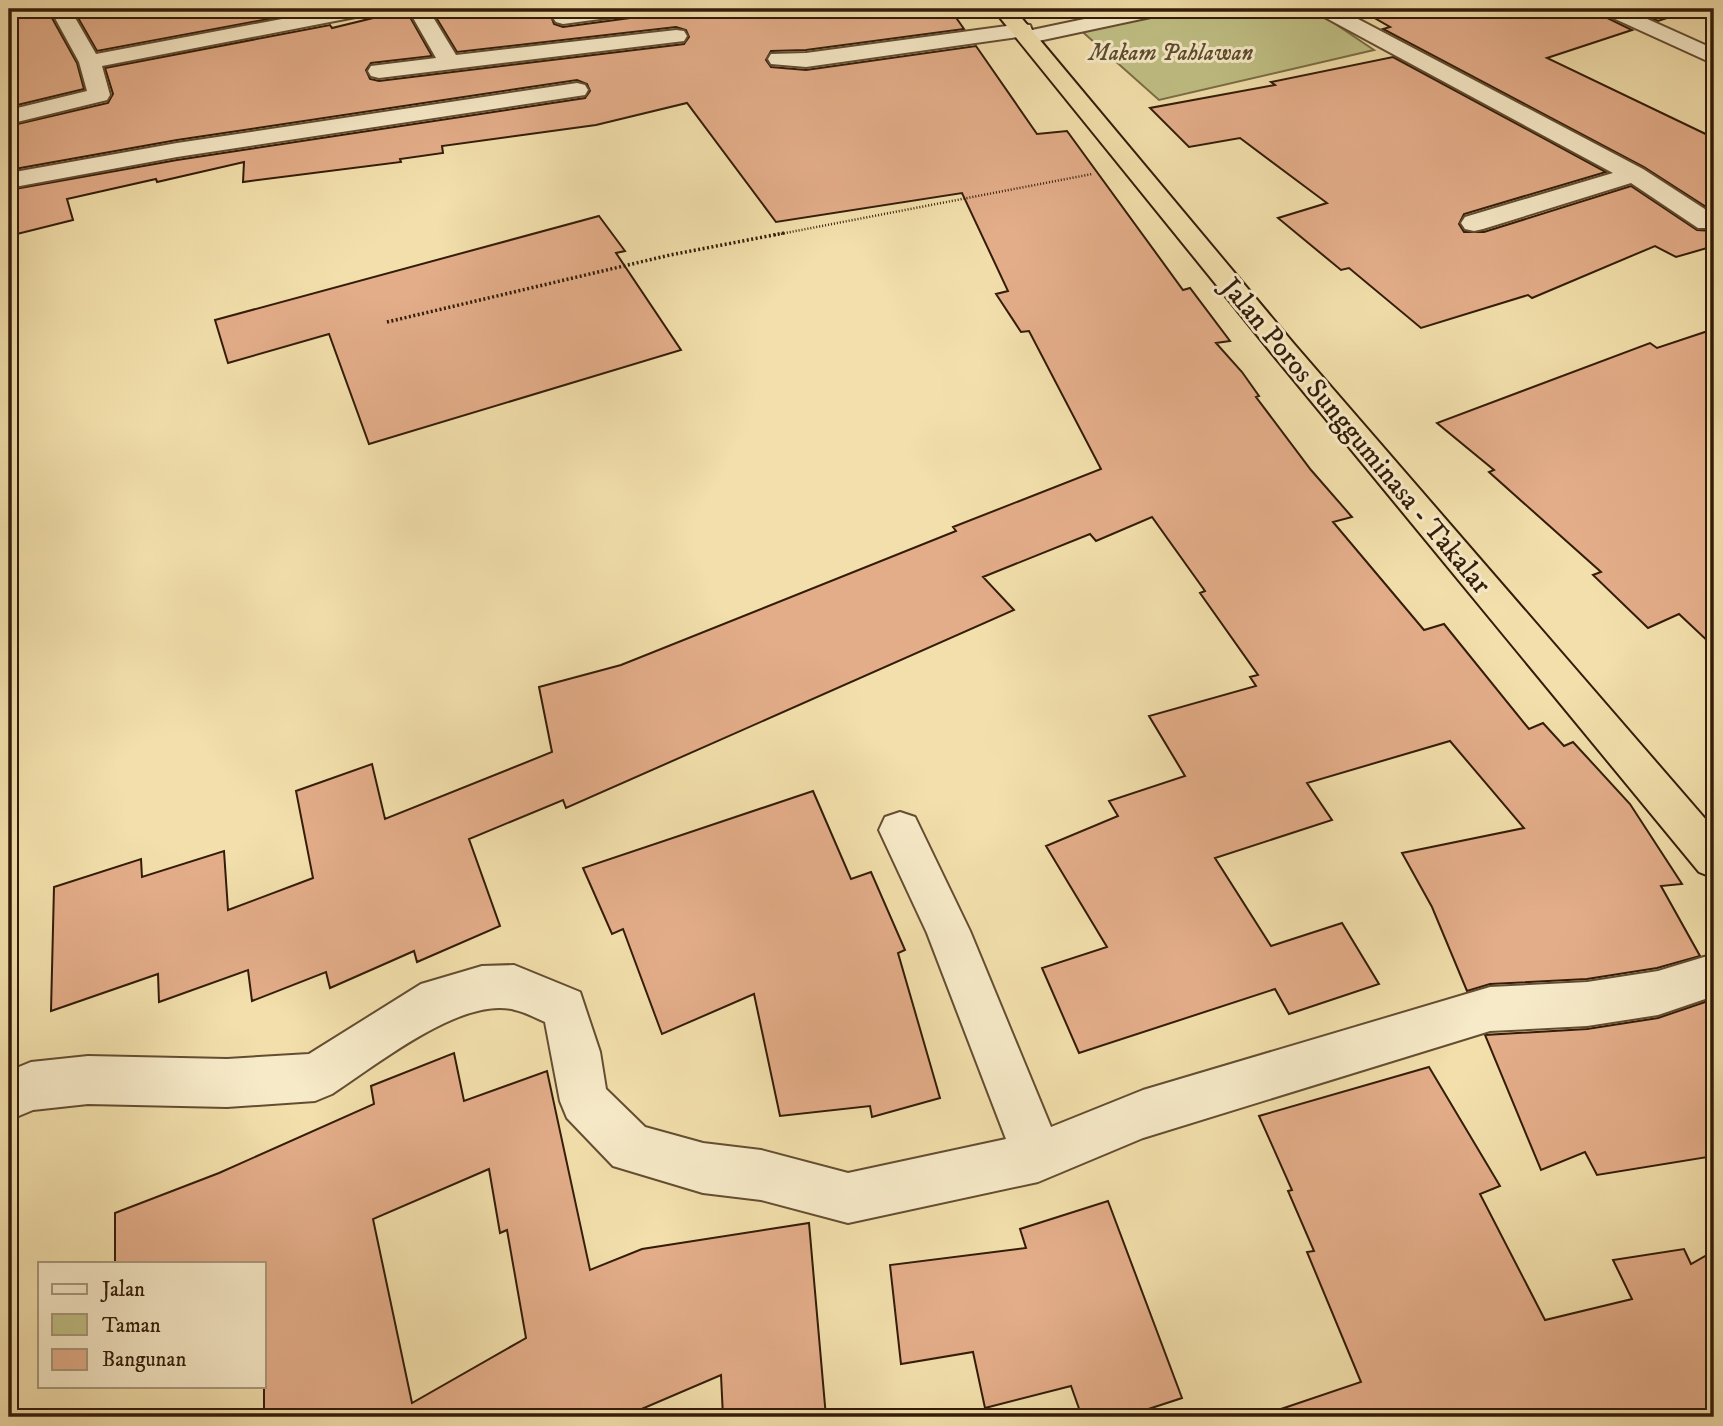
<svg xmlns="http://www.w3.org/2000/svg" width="1723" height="1426" font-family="'IM FELL DW Pica',serif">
	<rect width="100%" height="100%" fill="#f2dfab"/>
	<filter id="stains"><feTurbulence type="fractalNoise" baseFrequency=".00286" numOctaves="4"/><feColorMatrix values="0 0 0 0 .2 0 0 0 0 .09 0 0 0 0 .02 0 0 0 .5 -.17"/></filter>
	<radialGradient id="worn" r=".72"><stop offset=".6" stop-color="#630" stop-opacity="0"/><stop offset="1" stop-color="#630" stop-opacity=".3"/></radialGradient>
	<polygon fill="#c0c085" stroke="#7a6e47" stroke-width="2" points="1163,9 1313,9 1374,50 1159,100 1076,26"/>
	<g fill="#e3ad89" stroke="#331c09" stroke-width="2" fill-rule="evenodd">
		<polygon points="9,9 47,9 77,63 84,89 9,107"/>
		<polygon points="73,9 278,9 279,17 97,51"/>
		<polygon points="431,9 571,9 556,11 551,16 554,24 563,27 630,18 639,15 643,9 950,9 964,29 806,50 771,51 766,60 771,67 806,70 976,46 1037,134 1067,131 1183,290 1190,288 1230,341 1216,343 1242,372 1259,396 1256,397 1311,470 1352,517 1333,522 1424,630 1444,624 1529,729 1543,723 1564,746 1573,742 1630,804 1682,884 1661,886 1700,956 1657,968 1587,979 1490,984 1467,991 1432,907 1402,853 1524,828 1450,741 1307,783 1332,820 1215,858 1271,946 1342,923 1379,984 1289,1014 1275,989 1079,1053 1042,968 1107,947 1046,846 1118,816 1109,801 1185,776 1149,716 1256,686 1250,677 1258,675 1200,593 1205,591 1152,517 1096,541 1090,534 983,577 1014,610 566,808 563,800 469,839 500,926 417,962 414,951 330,988 326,972 252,1001 248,970 159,1002 158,974 51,1011 54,887 141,859 142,877 224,851 228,910 313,878 296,791 372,764 385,819 552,752 539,687 621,665 956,531 953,527 1101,469 1029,331 1021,332 996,294 1008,291 962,193 776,222 687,103 596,125 442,146 443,153 400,159 401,162 243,182 244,162 157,182 156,179 67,199 73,220 9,236 9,190 177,160 585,98 590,91 587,84 577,80 177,140 9,170 9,126 108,103 113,94 105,68 330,25 332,28 406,10 432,56 371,63 366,70 370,79 379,81 684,44 689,37 686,30 676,27 457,52"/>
		<polygon points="1359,9 1596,9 1601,15 1632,30 1547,58 1714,138 1714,212 1644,167 1383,29 1390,27"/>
		<polygon points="1631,9 1668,9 1670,17 1658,21"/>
		<polygon points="1393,57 1606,172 1464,214 1459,224 1464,232 1484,232 1631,186 1697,230 1714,231 1714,246 1676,257 1655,246 1532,298 1528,295 1421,328 1349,268 1341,270 1278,218 1327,203 1240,138 1189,147 1150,108 1275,85 1271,82"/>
		<polygon points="599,216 625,251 616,253 681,350 369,444 329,334 228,363 215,320"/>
		<polygon points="1714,329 1714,647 1679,614 1648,628 1593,575 1601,572 1489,472 1494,470 1437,423 1650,343 1657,348"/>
		<polygon points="813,791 851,879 871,872 905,950 898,953 940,1098 872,1117 870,1106 780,1116 754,994 662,1034 623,929 612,934 583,868"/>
		<polygon points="1714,999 1714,1156 1597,1175 1585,1152 1541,1170 1485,1035 1587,1029 1658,1018"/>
		<path d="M454,1053L464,1101L547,1071L590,1270L642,1249L809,1223L826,1417H723L721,1375L623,1417H264V1263H115V1213L219,1173L374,1104L371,1086ZM489,1169L500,1233L507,1230L526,1338L412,1403L373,1219Z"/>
		<polygon points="1429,1067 1500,1186 1480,1194 1545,1320 1632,1299 1613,1260 1684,1249 1691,1264 1714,1251 1714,1411 1679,1417 1282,1417 1281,1409 1361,1382 1307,1252 1314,1251 1288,1191 1292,1190 1259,1116"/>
		<polygon points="1108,1201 1182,1398 1124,1417 1082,1417 1071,1386 985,1408 973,1352 901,1364 890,1265 1026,1248 1020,1229"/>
	</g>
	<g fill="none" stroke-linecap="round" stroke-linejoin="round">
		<g stroke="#634d32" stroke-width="4">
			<g id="minor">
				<polygon points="50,9 70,9 96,54 335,9 376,9 373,13 366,15 102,66 110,95 107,100 9,124 9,110 87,91 79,62"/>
				<polygon points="408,9 428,9 456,55 676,30 684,31 687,36 684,41 676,42 379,78 371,76 368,71 371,66 436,58"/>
				<polygon points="585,9 640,9 637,13 630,15 563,24 556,22 553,18 556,14"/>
				<polygon points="1132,9 1170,9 1167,13 1160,15 1029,43 1021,42 1018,37 806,67 771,64 768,59 771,54 806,53 1022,24 1030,25 1032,30"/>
				<polygon points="1314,9 1339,9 1643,169 1714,215 1714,228 1698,228 1631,183 1483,229 1474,231 1465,229 1461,223 1465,217 1613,173 1317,13"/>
				<polygon points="1599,9 1625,9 1714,49 1714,64 1602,13"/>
				<polygon points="577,83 585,85 588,90 585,95 177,157 9,188 9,173 177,143"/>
				<path d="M900,812L915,817L970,931L1051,1127L1143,1090L1490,987L1587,982L1658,971L1714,954V996L1658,1015L1587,1026L1490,1031L1143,1138L1038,1182L848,1223L761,1200L703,1193L613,1166L567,1118L560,1101L545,1022C535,1018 525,1012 515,1010C463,995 375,1066 332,1094L315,1101L227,1107L88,1104L33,1110L9,1120V1071L31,1062L88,1056L227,1059L309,1054L421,984L482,966L514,965L580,992L600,1052L606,1089L645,1127L703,1143L761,1150L848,1173L1006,1139L927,933L879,830L885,817Z"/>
			</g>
		</g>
		<g stroke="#331c09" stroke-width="4">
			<polygon id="highway" points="993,9 1014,9 1294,344 1714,829 1714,878 1699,872 1274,356"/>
		</g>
		<polyline stroke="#331c09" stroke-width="2.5" stroke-dasharray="1 2" stroke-linecap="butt" points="775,235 1092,174"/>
		<polyline stroke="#331c09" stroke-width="3.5" stroke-dasharray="2 2.5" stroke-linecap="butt" points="387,322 670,255 784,233"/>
		<use href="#minor" fill="#f7eac8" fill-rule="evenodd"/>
		<use href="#highway" fill="#f2dfab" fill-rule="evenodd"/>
	</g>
	<g text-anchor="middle" stroke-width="6" stroke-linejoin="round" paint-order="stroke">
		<g font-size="23" font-style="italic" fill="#5d4d2e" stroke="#f7eac8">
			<text x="1171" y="60">Makam Pahlawan</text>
		</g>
		<g font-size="28" fill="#331c09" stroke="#f7eac8">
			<text transform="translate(1357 435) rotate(50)" y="10">Jalan Poros Sungguminasa - Takalar</text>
		</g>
	</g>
	<rect width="1723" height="1426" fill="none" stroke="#f2dfab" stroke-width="35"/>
	<rect x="10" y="10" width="1702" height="1405" fill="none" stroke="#331c09" stroke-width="3.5"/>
	<rect x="18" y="18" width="1688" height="1391" fill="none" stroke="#331c09" stroke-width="2"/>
	<rect x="38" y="1262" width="228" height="126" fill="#f7eac8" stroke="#a9987c" stroke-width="2"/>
	<rect x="52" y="1284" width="35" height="10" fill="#f7eac8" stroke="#a9987c" stroke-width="2"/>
	<text x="102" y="1296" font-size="21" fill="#331c09">Jalan</text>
	<rect x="52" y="1314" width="35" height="21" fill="#c0c085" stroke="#a9987c" stroke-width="2"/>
	<text x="102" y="1332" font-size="21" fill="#331c09">Taman</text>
	<rect x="52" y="1349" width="35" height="21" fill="#e3ad89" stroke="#a9987c" stroke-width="2"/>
	<text x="102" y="1366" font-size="21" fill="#331c09">Bangunan</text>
	<rect width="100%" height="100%" filter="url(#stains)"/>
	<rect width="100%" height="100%" fill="url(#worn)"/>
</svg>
